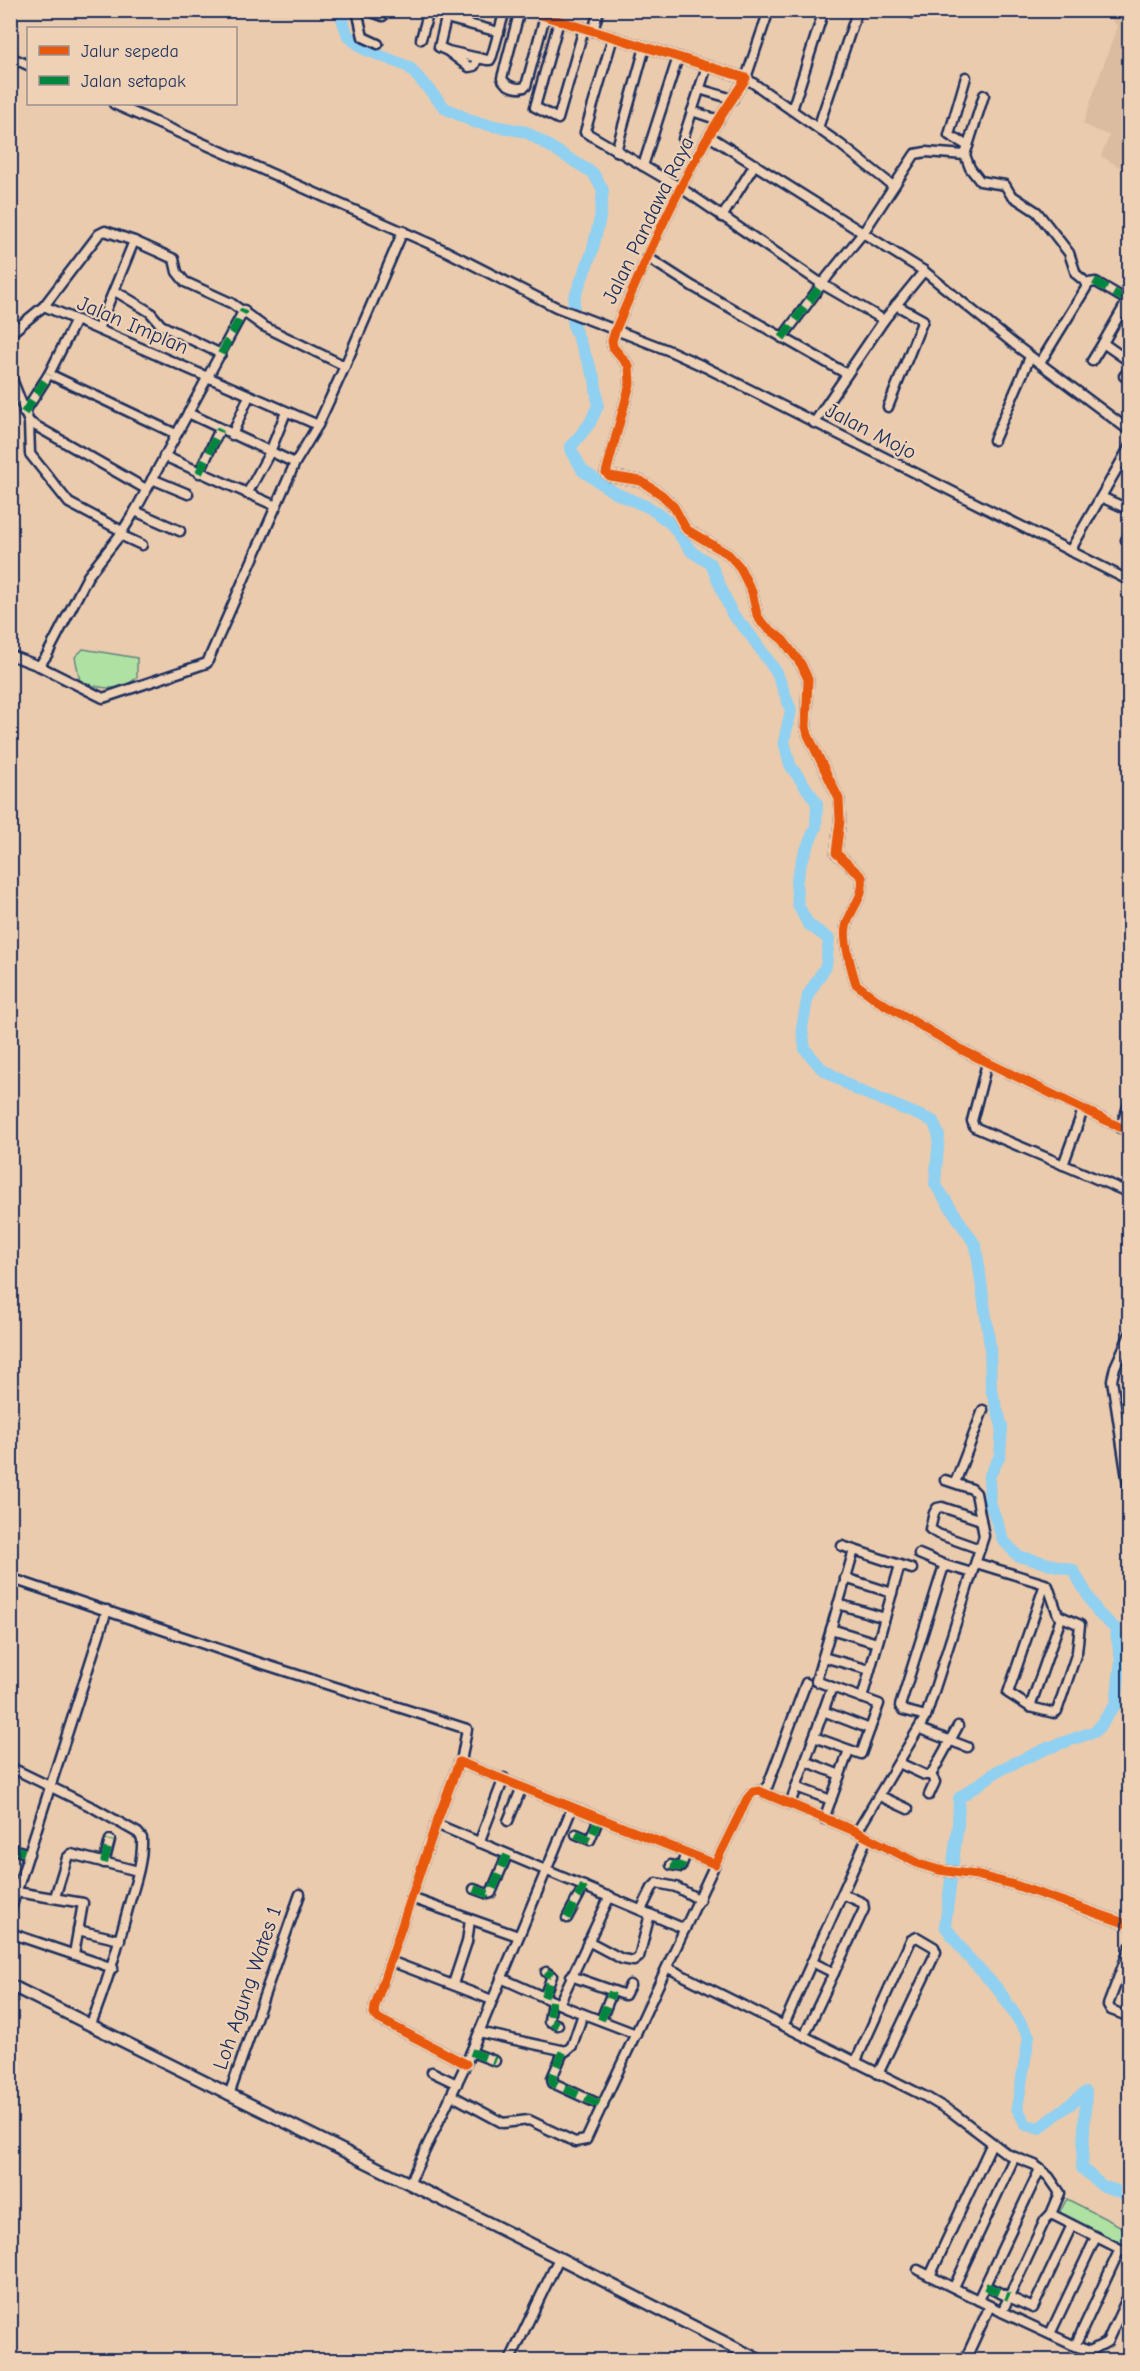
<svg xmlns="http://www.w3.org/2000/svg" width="1140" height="2371" font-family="'Comic Neue',sans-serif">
	<rect width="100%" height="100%" fill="#ebcbad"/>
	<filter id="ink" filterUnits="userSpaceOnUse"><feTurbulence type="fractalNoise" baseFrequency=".0167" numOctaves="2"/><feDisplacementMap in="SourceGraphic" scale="12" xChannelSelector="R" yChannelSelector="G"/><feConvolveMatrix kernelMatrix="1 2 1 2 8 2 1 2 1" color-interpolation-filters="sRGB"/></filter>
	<g filter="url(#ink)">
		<polygon fill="#dbbca0" points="1104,11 1129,11 1129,173 1101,156 1109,136 1083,124 1117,26"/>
		<g fill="#afe1a2" stroke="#658880" stroke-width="1.5">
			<path d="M83,649L137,658V677C122,693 98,689 80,681L75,657Z"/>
			<polygon points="1067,2199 1122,2227 1126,2248 1061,2215 1059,2213"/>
		</g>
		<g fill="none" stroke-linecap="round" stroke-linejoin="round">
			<polyline stroke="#90d0f1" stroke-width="12" points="339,10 348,36 364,49 409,67 445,108 474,122 526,132 593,173 603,190 600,218 592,252 574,299 573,325 595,379 598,405 590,423 570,448 583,471 615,493 650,508 671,524 692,552 711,564 732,614 749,633 777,673 791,710 784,741 790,765 817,803 816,827 802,859 796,883 798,905 808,924 829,939 826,966 808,995 802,1028 805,1049 821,1068 855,1089 933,1121 939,1136 935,1184 976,1246 990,1346 991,1389 1002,1426 1000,1456 989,1477 990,1502 1003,1540 1018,1556 1073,1570 1098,1613 1115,1628 1121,1660 1116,1704 1096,1731 1048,1748 999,1770 959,1798 958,1824 945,1926 967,1956 998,1989 1029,2036 1017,2108 1026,2125 1039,2128 1086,2092 1082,2168 1101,2185 1130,2196"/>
			<g stroke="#1b2f5e" stroke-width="13">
				<g id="minor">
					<polyline points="357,10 363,37 378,44"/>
					<polyline points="366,10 383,16"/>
					<polyline points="448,10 439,47 448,51 487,60 490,60 492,56 505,10"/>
					<path d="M520,10L502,78C505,86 519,91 526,86L545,16"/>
					<path d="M525,10L746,78C732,100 717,121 704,144C670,204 642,268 615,331L612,341L613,347L629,366L630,384L606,473L610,476L641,481L662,495L674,507L686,529L728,554L739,566L752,592L757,615L762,623L783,640L801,664L808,679L806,727L808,735L839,799L840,821L836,853L862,877C865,898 850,908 846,927C843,940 852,971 856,984L877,1000L964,1051L1130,1132"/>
					<polyline points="769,10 746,78 840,144 893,186"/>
					<polyline points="904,10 913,13 916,10"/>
					<polyline points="446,18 499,32"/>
					<polyline points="559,21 535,107 558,119 584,28"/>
					<polyline points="593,31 599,10"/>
					<polyline points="613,37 585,132 681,188 822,284 884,320 814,423"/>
					<polyline points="421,39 429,10"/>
					<polyline points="449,52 469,67 474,66 478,58"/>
					<polyline points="10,57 28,65"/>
					<polyline points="966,77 949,135 968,146"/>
					<polyline points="699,89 733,99"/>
					<polyline points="114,104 444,250 556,307 670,351 705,367 1130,581"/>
					<polyline points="792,110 824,10"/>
					<polyline points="692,111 719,120"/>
					<polyline points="818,128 857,12"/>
					<polyline points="709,136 863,233 915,154 926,152 965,155 984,95"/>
					<polyline points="683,139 707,66"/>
					<polyline points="616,151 645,47"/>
					<polyline points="965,155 970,168 980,181 1005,185 1011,195 1037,212 1069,253 1076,274 1088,284"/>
					<polyline points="643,166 678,57"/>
					<polyline points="722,217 755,164"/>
					<polyline points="647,257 692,286 847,374"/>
					<polyline points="924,271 1014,344 1130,431"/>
					<polyline points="115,291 150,312 161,325 221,354"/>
					<polyline points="1128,300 1103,343 1130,362"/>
					<polyline points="44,306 318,425 345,366"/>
					<polyline points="76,320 49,374 176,434"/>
					<polyline points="98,329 134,241"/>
					<polyline points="10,334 44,306 99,234 105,231 134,241 174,259 177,272 185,282 231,303 263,326 345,366 403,231"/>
					<polyline points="782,338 828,276 863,233 924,271 884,320"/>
					<polyline points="1092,361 1103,343"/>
					<polyline points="1040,363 1089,283 1096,282 1130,302"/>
					<polyline points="10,374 29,422 30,454 69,503 122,531"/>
					<polyline points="1124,376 1130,369"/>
					<polyline points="888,407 923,320 896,305"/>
					<polyline points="24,413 49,374"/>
					<polyline points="188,413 295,463 318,425"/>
					<polyline points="29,422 146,489"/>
					<polyline points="232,435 249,396"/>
					<polyline points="994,440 1030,357"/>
					<polyline points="164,456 276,506"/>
					<polyline points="199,473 220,429"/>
					<polyline points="152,479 188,494"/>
					<polyline points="247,494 270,452 286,412"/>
					<polyline points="1101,497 1130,510"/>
					<polyline points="135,511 180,531"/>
					<polyline points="1130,534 1126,540 1130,543"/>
					<polyline points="120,535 142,545"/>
					<polyline points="1070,551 1130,446"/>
					<polyline points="10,655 39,666 47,655 88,576 120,535 135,511 244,310"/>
					<polyline points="39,666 103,698 207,663 295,463"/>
					<polyline points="987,1063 972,1121 974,1127 1130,1193"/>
					<polyline points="1120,1128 1130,1102"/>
					<polyline points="1063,1165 1083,1110"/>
					<polyline points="1130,1334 1115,1367 1112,1380 1130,1498"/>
					<polyline points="955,1483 983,1410"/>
					<polyline points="842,1546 912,1569"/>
					<polyline points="980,1549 938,1534 930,1529 934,1513 937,1508 942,1507 981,1520"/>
					<polyline points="919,1554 945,1565"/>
					<polyline points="976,1563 1045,1584 1048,1586 1058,1615 1080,1625 1077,1652 1057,1711 1054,1713 1030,1707 1008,1693 1045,1584"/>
					<polyline points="10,1578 257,1662 467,1729 461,1762"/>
					<polyline points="845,1578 892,1593"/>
					<polyline points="838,1604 885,1618"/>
					<polyline points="831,1629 877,1643"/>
					<polyline points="823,1657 870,1670"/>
					<polyline points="862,1698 900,1565"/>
					<polyline points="1030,1707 1061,1618"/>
					<polyline points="823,1711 870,1729"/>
					<polyline points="926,1716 903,1710 900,1706 942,1572 945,1565 972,1573"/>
					<polyline points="920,1729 967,1747"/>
					<polyline points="814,1737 861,1754 879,1704 832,1687"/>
					<polyline points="805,1761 840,1775"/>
					<polyline points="899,1763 925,1775 931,1775 958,1726"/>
					<path d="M10,1767L94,1808L138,1833L142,1838C143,1860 136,1881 130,1901C119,1943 107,1984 91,2024"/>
					<polyline points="796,1787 831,1800"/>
					<polyline points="765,1793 806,1683"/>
					<polyline points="929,1795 935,1782 931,1775"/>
					<polyline points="880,1796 908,1809"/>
					<polyline points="790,1804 832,1687 816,1681 854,1550"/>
					<polyline points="824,1819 849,1750"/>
					<polyline points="508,1821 522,1787"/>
					<polyline points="436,1824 685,1929"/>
					<polyline points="857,1832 926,1716 984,1536 976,1493 972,1489 945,1480"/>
					<polyline points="576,1834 590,1840 599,1818"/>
					<polyline points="479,1843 504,1778"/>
					<polyline points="10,1848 29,1854"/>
					<polyline points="104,1863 110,1840"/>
					<polyline points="671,1865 681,1867 686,1853"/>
					<polyline points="474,1889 488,1894 491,1893 507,1855"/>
					<polyline points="17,1892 83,1903 74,1954"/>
					<polyline points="55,1897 67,1858 71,1854 138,1871"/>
					<polyline points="411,1898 518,1936"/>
					<polyline points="641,1910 652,1888 657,1883 676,1887 700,1900"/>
					<polyline points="10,1912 107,1610"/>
					<polyline points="567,1918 584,1886"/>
					<polyline points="78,1930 120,1940"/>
					<polyline points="10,1933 113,1968"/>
					<polyline points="588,1941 622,1959 634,1961 639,1957 650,1914"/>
					<polyline points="1130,1947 1108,2005 1111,2010 1130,2017"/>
					<polyline points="390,1961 492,2000"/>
					<polyline points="812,1962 834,1973"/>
					<polyline points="668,1968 926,2097 953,2113 1007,2154 1035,2165 1049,2177 1060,2193 1051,2214 1130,2254"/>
					<polyline points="571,1976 625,1995 630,1985"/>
					<polyline points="501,1978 568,2008 636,2034"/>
					<polyline points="453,1984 467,1942 470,1920"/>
					<polyline points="544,1997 552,1976 546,1972"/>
					<polyline points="552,2001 549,2021 558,2025"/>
					<polyline points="559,2004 610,1896"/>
					<polyline points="601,2020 612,1992"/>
					<polyline points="786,2020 867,1838"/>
					<polyline points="807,2030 864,1909 863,1903 843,1894"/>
					<polyline points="479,2032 566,2051 572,2046 583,2014"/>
					<polyline points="471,2052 495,2061"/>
					<polyline points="563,2052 552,2078 553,2083 603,2106"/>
					<polyline points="855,2063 911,1940 917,1937 934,1947 936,1952 878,2074"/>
					<polyline points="466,2064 379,2019 374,2014 375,2006 436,1824 459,1762 715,1864 747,1799 753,1792 759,1791 857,1832 919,1864 939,1870 976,1875 1015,1885 1130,1925"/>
					<polyline points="432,2072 457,2084"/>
					<polyline points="229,2095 300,1894"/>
					<polyline points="451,2095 503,2123 529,2120 575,2142 586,2140 715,1864"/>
					<polyline points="409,2184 466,2064 572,1808"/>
					<polyline points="918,2270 930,2276"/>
					<polyline points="985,2286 1009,2297"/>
					<polyline points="954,2287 1014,2158"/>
					<polyline points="1009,2297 1033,2308 1072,2225"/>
					<polyline points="978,2300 1040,2169"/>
					<polyline points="990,2306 930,2276 992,2143"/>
					<polyline points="1002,2312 1075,2346 1120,2249"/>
					<polyline points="1050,2334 1096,2237"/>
					<polyline points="1075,2346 1090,2351 1107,2342 1130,2292"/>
					<polyline points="510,2360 559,2258"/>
					<polyline points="965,2360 990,2306 1002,2312 1045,2220 1051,2214"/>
				</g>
			</g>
			<g stroke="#1b2f5e" stroke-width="15">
				<polyline id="major" points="10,1985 559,2258 759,2360"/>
			</g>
			<use href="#minor" stroke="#efd1b5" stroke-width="8"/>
			<use href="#major" stroke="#efd1b5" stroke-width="10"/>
			<g stroke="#00873e" stroke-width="8" stroke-dasharray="15 8" stroke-linecap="butt">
				<polyline points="1094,281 1130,302"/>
				<polyline points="782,338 822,284"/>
				<polyline points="221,354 244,310"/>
				<polyline points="24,413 49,374"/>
				<polyline points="199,473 220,429"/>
				<polyline points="576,1834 590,1840 599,1818"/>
				<polyline points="10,1848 29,1854"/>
				<polyline points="104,1863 110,1840"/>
				<polyline points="671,1865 681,1867 686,1853"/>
				<polyline points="474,1889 488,1894 491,1893 507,1855"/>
				<polyline points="567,1918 584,1886"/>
				<polyline points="544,1997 552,1976 546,1972"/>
				<polyline points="552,2001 549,2021 558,2025"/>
				<polyline points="601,2020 612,1992"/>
				<polyline points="471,2052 495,2061"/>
				<polyline points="563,2052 552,2078 553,2083 603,2106"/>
				<polyline points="985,2286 1009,2297"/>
			</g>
			<g stroke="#efd1b5" stroke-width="13">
				<g id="cycleway">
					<path d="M525,10L746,78C732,100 717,121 704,144C670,204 642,268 615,331L612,341L613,347L629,366L630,384L606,473L610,476L641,481L662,495L674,507L686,529L728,554L739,566L752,592L757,615L762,623L783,640L801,664L808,679L806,727L808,735L839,799L840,821L836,853L862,877C865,898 850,908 846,927C843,940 852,971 856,984L877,1000L964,1051L1130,1132"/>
					<polyline points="466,2064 379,2019 374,2014 375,2006 436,1824 459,1762 715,1864 747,1799 753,1792 759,1791 857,1832 919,1864 939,1870 976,1875 1015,1885 1130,1925"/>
				</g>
			</g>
			<use href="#cycleway" stroke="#e8590c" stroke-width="9"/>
		</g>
	</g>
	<g text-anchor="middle" stroke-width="4.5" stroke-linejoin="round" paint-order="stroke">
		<g font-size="21" fill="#1b2f5e" stroke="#efd1b5">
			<text transform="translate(648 220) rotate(-64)" y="7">Jalan Pandawa Raya</text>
			<text transform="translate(133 325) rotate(23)" y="7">Jalan Implan</text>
			<text transform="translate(871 431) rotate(27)" y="7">Jalan Mojo</text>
			<text transform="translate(247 1988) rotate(-71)" y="7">Loh Agung Wates 1</text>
		</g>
	</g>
	<rect width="1140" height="2371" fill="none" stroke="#efd1b5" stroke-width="36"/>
	<rect x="18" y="18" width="1104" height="2335" fill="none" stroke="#1b2f5e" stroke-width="2" filter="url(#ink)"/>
	<rect x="27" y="27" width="210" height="78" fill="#efd1b5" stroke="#9a9092" stroke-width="1.5"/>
	<rect x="39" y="46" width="30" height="9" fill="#e8590c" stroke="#9a9092" stroke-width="1.5"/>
	<text x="81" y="57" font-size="18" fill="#1b2f5e">Jalur sepeda</text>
	<rect x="39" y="76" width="30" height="9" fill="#00873e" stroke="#9a9092" stroke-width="1.5"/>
	<text x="81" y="87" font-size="18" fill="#1b2f5e">Jalan setapak</text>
</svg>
